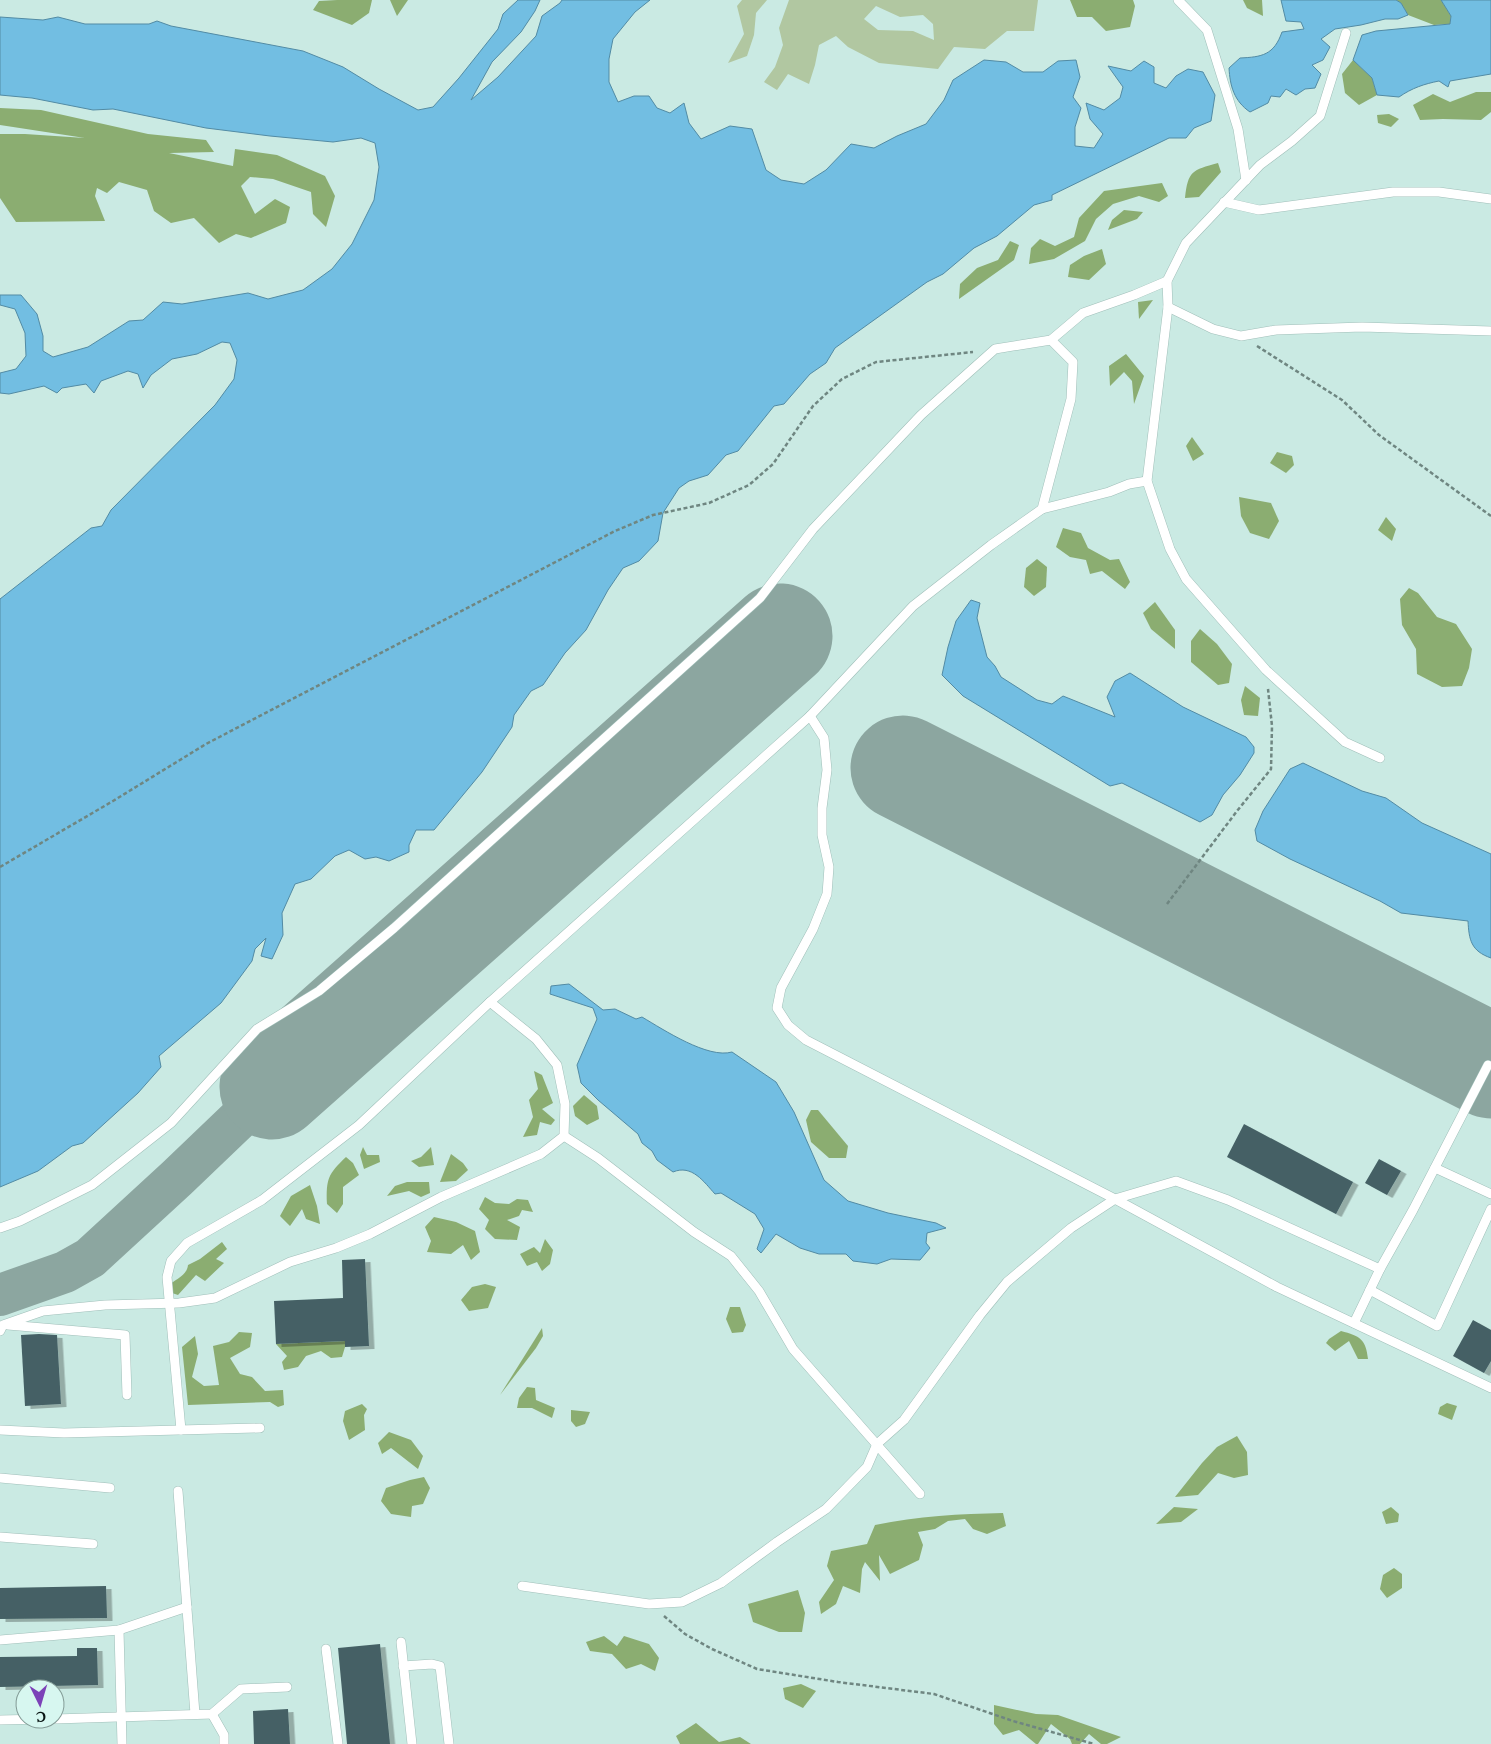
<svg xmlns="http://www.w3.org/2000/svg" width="1491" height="1744" font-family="Lora,serif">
	<defs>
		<filter id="shadow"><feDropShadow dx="5.5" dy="3" stdDeviation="0" flood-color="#0004"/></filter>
	</defs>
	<rect width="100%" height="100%" fill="#caeae3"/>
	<g fill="#b1c7a1" fill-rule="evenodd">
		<polygon points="742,0 767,0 756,13 754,35 747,56 728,63 744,34 737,6"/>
		<path d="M789,0H1038L1034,31H1007L985,49L954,47L938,69L879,63L848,47L836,36L819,45L815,65L809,84L788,74L777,90L764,82L775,67L783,45L779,28ZM876,6L900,17L923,15L933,24L934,40L913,31L878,30L864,19Z"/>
	</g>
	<g fill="#8bad71">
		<polygon points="337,0 372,0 369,13 352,25 313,10 319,1"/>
		<polygon points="390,0 408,0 397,16"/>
		<polygon points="1070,0 1133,0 1135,6 1130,27 1106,31 1092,17 1077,17"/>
		<polygon points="1243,0 1262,0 1263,16 1247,8"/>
		<polygon points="1396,0 1441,0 1451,16 1450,24 1434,25 1408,15 1401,3"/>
		<polygon points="1353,60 1372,78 1377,95 1359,105 1345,93 1342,74"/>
		<polygon points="1476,92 1491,92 1491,112 1481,120 1443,119 1420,120 1413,105 1433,94 1450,102"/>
		<polygon points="0,108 41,110 148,134 206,140 214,152 169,153 233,166 235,149 277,155 325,176 335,196 326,227 313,214 311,192 273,179 250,177 241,186 255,214 275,199 290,207 286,223 251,238 236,234 219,243 194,218 171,223 154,211 147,190 119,182 107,193 97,188 95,196 105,221 16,222 0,198 0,134 25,134 85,138 0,125"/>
		<polygon points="1389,114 1399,119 1391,127 1378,123 1377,115"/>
		<path d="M1218,163L1221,172L1199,197L1185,198C1188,171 1192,170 1218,163Z"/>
		<polygon points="1162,183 1168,196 1159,202 1139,196 1113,204 1096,219 1085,241 1054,259 1029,264 1031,248 1040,239 1055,246 1074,237 1079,218 1104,191"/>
		<polygon points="1124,210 1143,212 1137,219 1108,230 1112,220"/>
		<polygon points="1010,241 1019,245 1014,260 959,299 960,284 977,268 998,260"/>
		<polygon points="1102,249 1106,264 1089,280 1068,277 1070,265 1084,256"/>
		<polygon points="1153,300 1139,319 1138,302"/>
		<polygon points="1126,354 1144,376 1134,404 1132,381 1124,372 1110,386 1109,366"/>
		<polygon points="1192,437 1204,454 1193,461 1186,446"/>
		<polygon points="1277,452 1292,456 1294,465 1286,473 1270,463"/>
		<polygon points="1239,497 1271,503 1279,521 1269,539 1250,533 1241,516"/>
		<polygon points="1386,517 1396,529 1392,541 1378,530"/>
		<polygon points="1063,528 1081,533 1088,548 1110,560 1119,559 1130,582 1125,589 1102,571 1090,574 1086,560 1070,557 1056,547"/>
		<polygon points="1037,559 1047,567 1046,587 1034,596 1024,587 1026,568"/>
		<polygon points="1409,588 1418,593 1437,617 1456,624 1472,649 1469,668 1462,686 1442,687 1417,674 1416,649 1402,625 1400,599"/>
		<polygon points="1155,602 1175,630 1175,649 1151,629 1143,613"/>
		<polygon points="1200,629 1217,644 1232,664 1229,683 1218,685 1191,662 1191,641"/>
		<polygon points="1245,686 1260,698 1258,716 1244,715 1241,700"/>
		<polygon points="534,1071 542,1075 553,1103 542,1109 555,1120 551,1125 540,1122 537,1135 523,1137 533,1117 529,1100 538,1089"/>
		<polygon points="584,1095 597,1106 599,1119 587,1125 575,1116 573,1106"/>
		<polygon points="811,1110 818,1110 848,1146 846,1158 829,1158 811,1142 806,1120"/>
		<polygon points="363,1147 367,1155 379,1155 380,1162 364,1169 360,1155"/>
		<polygon points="431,1147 434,1165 419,1167 411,1161 421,1157"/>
		<polygon points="451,1154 463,1163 468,1170 456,1181 440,1182"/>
		<path d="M346,1157L353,1163L359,1175L343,1187V1204L337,1213L327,1204C326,1179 328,1174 346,1157Z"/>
		<polygon points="407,1182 429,1182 430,1193 421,1197 409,1191 387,1196 395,1186"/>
		<polygon points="310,1185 317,1206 320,1224 306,1219 302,1209 290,1226 280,1216 291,1196"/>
		<polygon points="485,1197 495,1203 509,1204 517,1199 528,1200 533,1212 522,1210 519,1216 507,1220 520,1227 517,1240 495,1239 485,1229 489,1220 479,1209"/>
		<polygon points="434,1217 456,1222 475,1231 480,1252 471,1260 463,1245 451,1254 427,1252 431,1241 425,1227"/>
		<polygon points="545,1239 553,1250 550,1264 542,1271 537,1262 527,1266 520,1254 534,1247 540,1253"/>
		<path d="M222,1242L227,1249L216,1259L224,1263L205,1281L196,1275L178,1295L169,1292L167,1287C175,1279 187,1276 188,1265L200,1259Z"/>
		<polygon points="485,1284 496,1287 488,1308 469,1311 461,1300 472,1287"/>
		<polygon points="730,1307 740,1307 746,1325 743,1332 732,1333 726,1319"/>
		<polygon points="542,1328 543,1336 536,1348 500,1395"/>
		<path d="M1341,1331C1360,1336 1366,1339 1368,1359H1358L1349,1341L1335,1351L1326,1343L1329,1339Z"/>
		<polygon points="239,1332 252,1333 250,1347 230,1358 240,1374 252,1377 265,1391 283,1390 284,1405 278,1407 270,1402 188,1405 182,1347 195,1336 198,1354 192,1377 204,1386 219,1385 213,1346 229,1342"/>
		<polygon points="345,1341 345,1347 342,1357 331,1358 321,1351 306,1356 298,1367 284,1370 282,1362 287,1356 276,1344"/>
		<polygon points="527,1387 535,1388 536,1400 555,1408 552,1418 532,1408 517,1408 519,1398"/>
		<polygon points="1447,1403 1457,1406 1452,1420 1438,1414 1440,1407"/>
		<polygon points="362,1404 367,1409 364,1415 365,1430 349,1440 343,1421 345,1411"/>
		<polygon points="571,1410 590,1412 585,1424 576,1427 571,1421"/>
		<polygon points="389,1432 411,1440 423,1456 418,1469 391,1448 382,1454 378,1443"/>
		<polygon points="1237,1436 1247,1452 1248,1475 1234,1478 1218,1473 1198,1495 1175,1497 1202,1463 1217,1447"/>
		<polygon points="424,1477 430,1488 423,1504 412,1506 411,1517 391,1514 381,1501 386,1488 410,1480"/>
		<polygon points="1174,1507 1198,1509 1181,1522 1156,1524"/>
		<polygon points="1391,1507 1399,1514 1398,1522 1386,1524 1382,1512"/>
		<path d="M1003,1513L1006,1526L987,1534L973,1529L965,1519L948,1521L935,1529L918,1532L923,1545L919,1560L890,1574L879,1555L880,1581L865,1562L862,1569L860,1593L843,1586L836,1604L821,1614L819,1602L834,1580L827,1566L831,1551L867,1544L875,1525C918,1516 960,1514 1003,1513Z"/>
		<polygon points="1394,1568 1402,1574 1402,1588 1387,1598 1380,1589 1383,1575"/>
		<polygon points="798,1590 805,1613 802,1632 779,1632 753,1622 748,1604"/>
		<polygon points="624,1636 649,1644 659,1658 655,1671 641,1664 626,1669 612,1654 590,1651 586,1642 604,1636 617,1646"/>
		<polygon points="801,1684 816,1691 803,1708 785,1699 783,1688"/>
		<polygon points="994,1705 1036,1714 1058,1715 1121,1737 1107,1744 1101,1744 1089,1734 1080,1744 1072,1744 1070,1739 1051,1724 1038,1744 1036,1744 1019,1730 1003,1735 994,1724"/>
		<polygon points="696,1723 719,1742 740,1737 751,1744 680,1744 676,1736"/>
	</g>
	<g fill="#72bee2" stroke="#528ba4">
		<polygon points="518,0 540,0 535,11 521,32 492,62 471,100 498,77 536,36 542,16 560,3 562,0 650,0 635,12 613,39 609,59 609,82 618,102 634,96 649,96 657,108 670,113 684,103 689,123 701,139 730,126 752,129 766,170 781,180 804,184 826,170 851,144 874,148 897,136 926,124 944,100 953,80 984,60 1006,62 1023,72 1043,72 1058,61 1076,60 1080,77 1073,97 1081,108 1075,127 1075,146 1094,148 1103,134 1090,119 1086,103 1104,110 1120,98 1123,87 1108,66 1131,71 1144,61 1154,67 1154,83 1166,88 1176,76 1188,69 1203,72 1215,95 1211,121 1194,128 1186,138 1169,138 1052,195 1052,200 1034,205 997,236 974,248 943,274 927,282 835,348 826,363 810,374 784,404 774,406 738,451 726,455 708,475 689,481 679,488 663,513 658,541 639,561 623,568 608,590 586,630 565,653 543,685 531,691 514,715 512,727 482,772 434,830 416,830 409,845 409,852 389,861 376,857 365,859 349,850 335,856 311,879 295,884 282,913 283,935 272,959 261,956 266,938 255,949 252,961 221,1003 159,1056 161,1067 138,1093 83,1143 72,1146 38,1171 0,1187 0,599 91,528 102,526 111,510 215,405 234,379 237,360 230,343 222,342 197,354 172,359 151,375 143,388 138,374 128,371 101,381 94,393 86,384 62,388 57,393 44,386 9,394 0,393 0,373 16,369 26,356 25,333 15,309 0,305 0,295 21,295 37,314 43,336 43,351 53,357 88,347 129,321 143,320 163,302 182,304 248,293 268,299 303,290 332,269 352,244 374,200 379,167 375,143 361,138 333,142 270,136 206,128 113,109 93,110 32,98 0,95 0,17 43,20 58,17 85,24 149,24 157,21 171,26 303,51 343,67 379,89 418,110 433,107 459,78 498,29 503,14"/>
		<path d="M1281,0H1396L1401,3L1408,15L1398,19H1385L1361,25L1335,29L1321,39L1330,47L1323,60L1312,65L1321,74L1315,88L1305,89L1296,95L1286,89L1280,97L1271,96L1268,103L1250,112C1234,101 1230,86 1229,68L1240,58C1262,57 1274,55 1282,32L1304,29L1301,22L1286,21Z"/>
		<path d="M1441,0H1491V74L1450,81L1448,87L1439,81C1424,84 1412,88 1399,97L1377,95L1372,78L1353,60L1362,35L1376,31L1450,24L1451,16Z"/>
		<polygon points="971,600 980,603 977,618 987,657 995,666 1001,677 1037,700 1052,704 1063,696 1115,717 1107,697 1115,681 1130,673 1183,707 1246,737 1254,747 1254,753 1240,775 1223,795 1212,815 1200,822 1122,783 1110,786 963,696 942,675 948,647 956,621"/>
		<path d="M1303,763L1362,791L1386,798L1422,823L1491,854V958C1471,951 1469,940 1468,921L1401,913L1380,901L1290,859L1257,841L1255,830L1263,811L1290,769Z"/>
		<path d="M569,984L603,1010L615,1009L636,1019L642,1017C664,1030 708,1059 732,1052L776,1082L794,1112L824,1180L848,1201L888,1213L936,1223L946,1228L927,1233L926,1243L930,1248L920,1260L891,1259L877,1264L853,1261L846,1254H819L800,1248L776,1234L761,1253L757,1249L764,1229L755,1214L721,1193L715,1194C704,1182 692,1164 673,1172L657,1160L652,1151L642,1143L638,1134L598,1100L581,1083L577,1065L597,1019L593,1008L550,994L551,986Z"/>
	</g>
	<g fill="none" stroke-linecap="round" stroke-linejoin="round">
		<polyline stroke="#8ca6a0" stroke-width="42" points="0,1295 65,1272 90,1258 177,1178 272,1087"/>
		<g stroke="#8ca6a0" stroke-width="105">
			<polyline points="903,768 1491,1066"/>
			<polyline points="272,1087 780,636"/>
		</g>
	</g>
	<g fill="#456165" filter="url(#shadow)">
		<polygon points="1244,1124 1353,1182 1336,1214 1227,1157"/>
		<polygon points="1379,1159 1401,1171 1387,1195 1365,1183"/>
		<polygon points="365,1259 369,1346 345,1347 345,1341 276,1344 274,1301 343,1298 342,1260"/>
		<polygon points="1473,1320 1491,1330 1491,1361 1484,1373 1453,1356"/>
		<polygon points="39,1334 57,1335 61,1404 25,1406 21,1335"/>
		<polygon points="106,1586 107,1618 0,1619 0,1588"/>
		<polygon points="380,1644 390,1744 347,1744 338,1648"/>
		<polygon points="77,1648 97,1648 98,1685 0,1687 0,1657 77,1656"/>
		<polygon points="288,1709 290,1744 254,1744 253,1711"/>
	</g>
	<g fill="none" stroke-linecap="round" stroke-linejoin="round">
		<g stroke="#a0bfb9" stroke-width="10">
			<g id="service">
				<polyline points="1178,0 1207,30 1238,129 1246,180"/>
				<polyline points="1346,33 1320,116 1292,141 1260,165 1186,243 1167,281 1168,307 1147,481 1170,549 1186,579 1266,670 1345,742 1380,758"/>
				<polyline points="1224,202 1259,210 1393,192 1439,192 1491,199"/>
				<polyline points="1168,307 1213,329 1241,336 1276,330 1362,327 1491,331"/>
				<polyline points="1042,509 1109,492 1129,484 1147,481"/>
				<polyline points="810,716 824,738 827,770 822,808 822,835 829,867 827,894 813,929 781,988 777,1008 788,1025 806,1040 1115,1199 1277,1287 1491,1388"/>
				<polyline points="564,1136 598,1158 694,1232 731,1256 759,1291 793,1349 920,1494"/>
				<polyline points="1435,1168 1491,1194"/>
				<polyline points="0,1228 20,1221 92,1185 171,1123 257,1029 319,991 394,928 760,598 813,529 921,415 995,349 1051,340 1083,313 1134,295 1167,281"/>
				<polyline points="1370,1290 1437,1326 1491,1209"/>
				<polyline points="1354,1323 1380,1269 1413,1210 1488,1065"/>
				<polyline points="8,1325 125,1335 127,1395"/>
				<polyline points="0,1331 3,1325 43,1311 105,1305 179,1303 215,1298 290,1262 336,1248 370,1234 441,1197 541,1154 564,1136 565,1104 557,1065 536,1039 490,1002"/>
				<polyline points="0,1430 64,1433 260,1428"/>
				<polyline points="181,1430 167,1277 171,1261 187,1243 262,1200 359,1125 490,1002 810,716 913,606 991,545 1042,509 1071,399 1073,362 1051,340"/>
				<polyline points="0,1478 110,1488"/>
				<polyline points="178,1491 195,1714"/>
				<polyline points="0,1537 93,1544"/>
				<polyline points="522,1586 649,1604 682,1602 721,1583 777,1542 826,1509 867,1467 877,1444 904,1420 980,1315 1007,1282 1071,1228 1115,1199 1176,1181 1228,1200 1380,1269"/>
				<polyline points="119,1630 122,1744"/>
				<polyline points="0,1640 119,1630 187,1607"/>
				<polyline points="401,1642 412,1744"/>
				<polyline points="326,1649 338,1744"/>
				<polyline points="403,1666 432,1664 440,1666 449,1744"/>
				<polyline points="212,1714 224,1735 224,1744"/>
				<polyline points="55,1719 212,1714 241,1689 287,1687"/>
				<polyline points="0,1720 45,1719"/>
			</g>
		</g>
		<g stroke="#6f8681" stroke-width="2.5" stroke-dasharray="4 2.5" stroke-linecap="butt">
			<polyline points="1257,346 1342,400 1379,435 1491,516"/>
			<polyline points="0,867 113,801 206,744 615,531 653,515 709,503 749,485 773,464 813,406 842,379 876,362 973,352"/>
			<polyline points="1167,904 1237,811 1271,769 1272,726 1268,689"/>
			<polyline points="664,1616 685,1634 712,1649 757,1669 838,1682 934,1694 1013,1721 1094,1744"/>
		</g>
		<use href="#service" stroke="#fff" stroke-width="9"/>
	</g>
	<g transform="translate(40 1704) rotate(175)"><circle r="24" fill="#d7f7f0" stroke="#849c97"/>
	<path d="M0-4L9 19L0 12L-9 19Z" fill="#7c42b8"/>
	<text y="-8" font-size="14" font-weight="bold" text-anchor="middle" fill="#081412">С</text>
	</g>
</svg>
